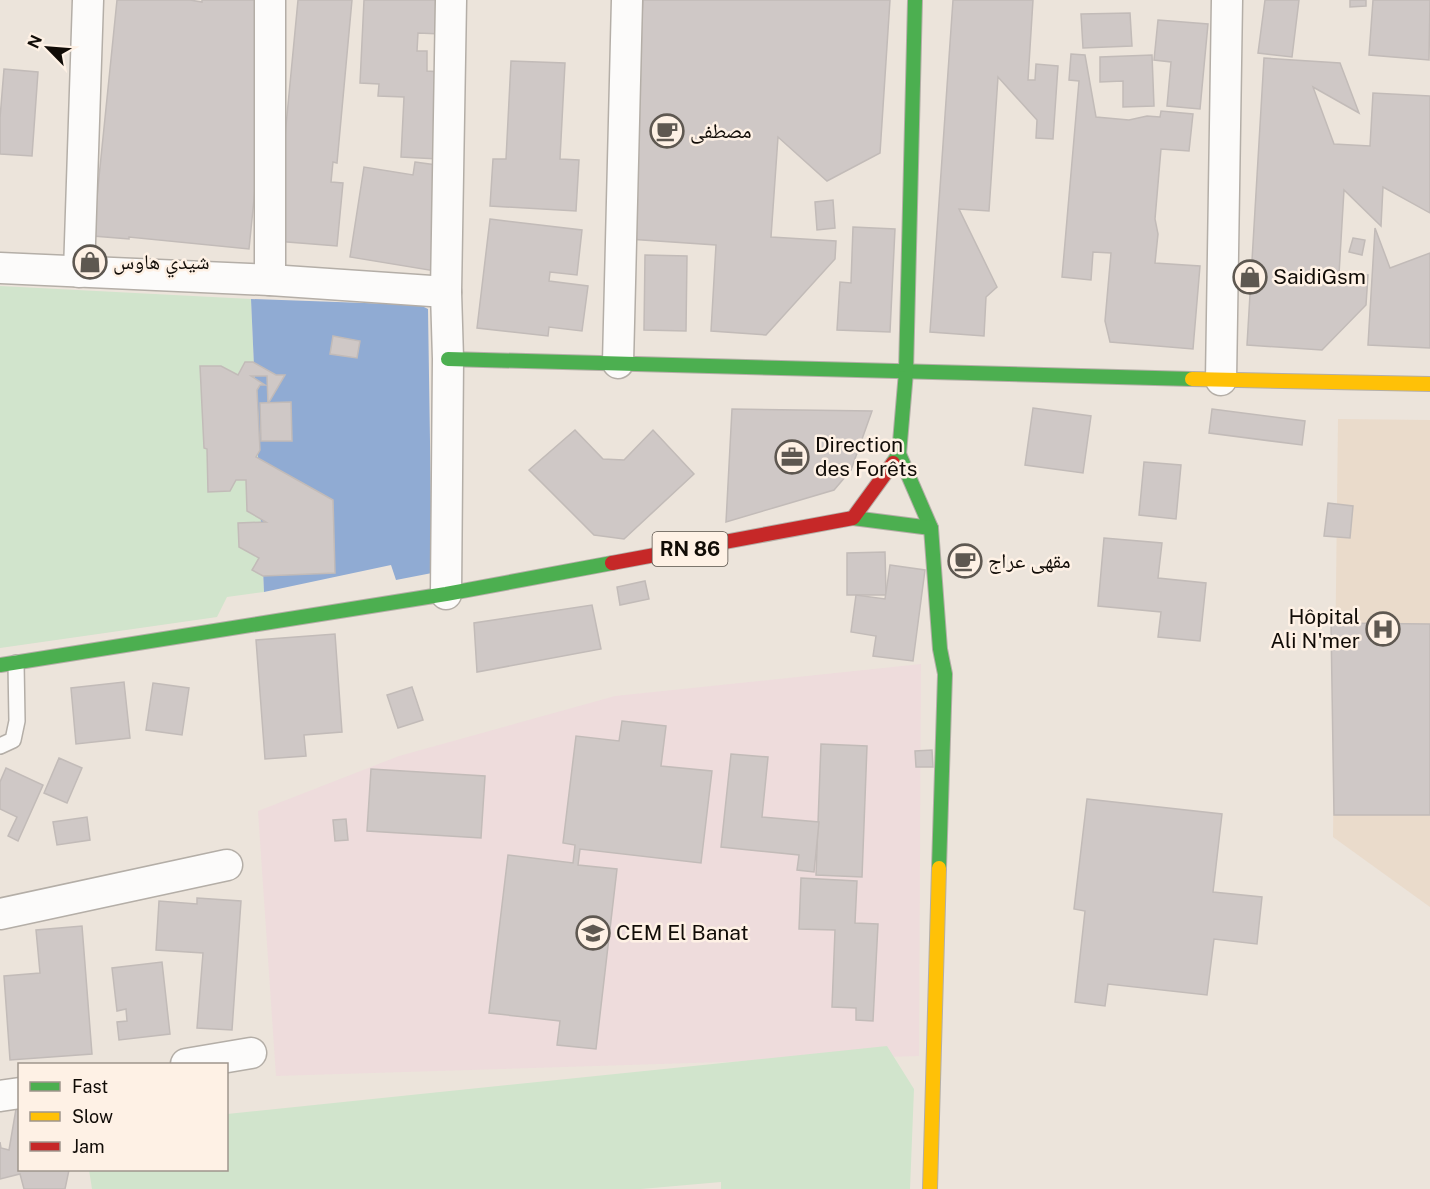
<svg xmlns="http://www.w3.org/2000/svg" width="1430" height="1189" font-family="'Public Sans','Noto Naskh Arabic',sans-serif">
	<rect width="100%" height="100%" fill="#ece4db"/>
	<polygon fill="#eadbcb" points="1338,419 1430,420 1430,907 1333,837"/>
	<polygon fill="#eedcdc" points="921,664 919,1056 276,1076 258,811 399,756 615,696"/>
	<g fill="#d1e4cc">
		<polygon points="0,286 251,299 264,592 227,597 217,617 0,648"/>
		<polygon points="887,1046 914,1089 910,1189 721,1189 721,1182 641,1189 92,1189 89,1170 226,1170 227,1114"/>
	</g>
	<polygon fill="#90abd3" points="251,299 420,305 428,309 432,573 396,580 391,565 264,592"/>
	<g fill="#cfc8c6" stroke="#c2bbb8" stroke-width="1.5">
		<polygon points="117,0 190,0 202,2 202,0 274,0 249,249 129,237 129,239 93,236"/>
		<polygon points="298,0 352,0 337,163 333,162 331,182 343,183 337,246 275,241"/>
		<polygon points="364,0 443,0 441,34 418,33 417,51 427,51 427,71 442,72 438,159 401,157 404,97 378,96 379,84 360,83"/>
		<polygon points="643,0 890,0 880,153 827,181 778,137 771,237 836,241 835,259 766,335 711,331 716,245 628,239"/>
		<polygon points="953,0 1033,0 1028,80 1035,80 1036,64 1058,66 1053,139 1036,138 1037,120 998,77 989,211 959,209 997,287 986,297 984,336 930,332"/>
		<polygon points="1265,0 1299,0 1292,57 1258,53"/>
		<polygon points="1350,0 1366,0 1366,6 1350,7"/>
		<polygon points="1373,0 1430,0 1429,60 1369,55"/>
		<polygon points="1130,13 1132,46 1083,48 1081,14"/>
		<polygon points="1158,20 1208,24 1200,109 1167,106 1171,62 1154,60"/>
		<polygon points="1071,54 1085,55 1096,117 1129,120 1147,116 1160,117 1161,111 1193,114 1189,151 1161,149 1155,219 1158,234 1155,263 1200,266 1193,349 1110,342 1105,321 1111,253 1093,252 1091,280 1062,277 1079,81 1069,80"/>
		<polygon points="1152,55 1154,106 1123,107 1123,81 1100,82 1100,57"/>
		<polygon points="1264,58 1340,63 1359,113 1313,87 1334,144 1370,146 1373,93 1430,96 1430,213 1383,187 1381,226 1344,190 1339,274 1368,275 1366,305 1322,350 1247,345"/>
		<polygon points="511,61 565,63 560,159 579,160 576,211 490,206 493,159 506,159"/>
		<polygon points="4,69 38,72 32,156 0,154 0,118"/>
		<polygon points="415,162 451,167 435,271 350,257 364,167 413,175"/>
		<polygon points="833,200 835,228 817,230 815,202"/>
		<polygon points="490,219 582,230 577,275 550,272 549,281 588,286 582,331 549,327 548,336 477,328"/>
		<polygon points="853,227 895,229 890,332 837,330 840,282 851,283"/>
		<polygon points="1375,228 1390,268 1430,253 1430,348 1368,345"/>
		<polygon points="1353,238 1365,240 1362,255 1349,252"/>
		<polygon points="645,255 687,256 686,331 644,330"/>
		<polygon points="333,336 360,341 357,358 330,354"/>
		<polygon points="245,362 253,362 276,375 285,375 268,404 267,376 251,376 265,385 260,385 257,390 260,450 256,457 333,500 335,573 263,576 252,570 259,558 239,547 238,523 266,522 247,511 246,480 236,480 230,491 208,492 207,449 204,448 200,366 221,366 238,375"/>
		<polygon points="291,402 292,441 261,441 260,403"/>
		<polygon points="1033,408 1091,416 1083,473 1025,465"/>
		<polygon points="732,409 872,411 851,470 834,490 726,522"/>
		<polygon points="1212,409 1305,421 1302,445 1209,433"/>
		<polygon points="575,430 603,459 624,460 653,430 694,474 624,539 594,535 529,470"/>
		<polygon points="1144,462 1181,465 1176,519 1139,515"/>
		<polygon points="1328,503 1353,506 1350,538 1324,536"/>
		<polygon points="1104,538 1162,543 1158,578 1206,583 1200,641 1158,637 1161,612 1098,606"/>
		<polygon points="885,552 886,595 847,595 847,553"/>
		<polygon points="890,565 925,570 913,661 873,656 876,636 851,632 856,595 885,599"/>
		<polygon points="645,581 649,599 620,605 617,587"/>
		<polygon points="592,605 601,649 477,672 474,623"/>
		<polygon points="1331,623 1430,624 1430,815 1334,815"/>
		<polygon points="335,634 342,732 304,735 306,756 265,759 256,640"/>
		<polygon points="124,682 130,738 76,744 71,688"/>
		<polygon points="153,683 189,688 182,735 146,730"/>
		<polygon points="412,687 423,720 398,728 387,695"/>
		<polygon points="622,721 666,726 661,766 712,771 701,863 580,849 578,865 617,869 596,1049 557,1045 560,1021 489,1013 508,855 573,863 575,845 563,843 576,736 619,741"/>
		<polygon points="821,744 867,746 862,877 816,875"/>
		<polygon points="932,750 933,767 916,767 915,751"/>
		<polygon points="731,754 768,757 762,817 819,822 814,872 797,870 799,855 721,847"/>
		<polygon points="59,758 82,768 67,803 44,793"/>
		<polygon points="6,768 43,785 18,841 8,836 17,817 0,809 0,782"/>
		<polygon points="371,769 485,776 481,838 367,831"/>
		<polygon points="1087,799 1222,814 1213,892 1262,897 1257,944 1214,939 1207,995 1108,984 1105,1006 1075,1002 1085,911 1074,909"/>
		<polygon points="87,817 90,840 57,845 53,822"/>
		<polygon points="346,819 348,840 335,841 333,820"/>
		<polygon points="801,878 857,881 855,923 878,924 873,1021 856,1020 856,1008 832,1007 835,930 799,929"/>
		<polygon points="197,898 241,901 232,1030 197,1028 203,953 156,950 159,901 197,904"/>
		<polygon points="82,926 92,1054 10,1060 4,976 40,973 36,930"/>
		<polygon points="162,962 170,1034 119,1040 117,1022 127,1021 126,1009 117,1011 112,968"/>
		<polygon points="20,1102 20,1170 69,1170 65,1189 24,1189 20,1174 0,1179 0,1142 1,1148 9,1150 17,1103"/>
	</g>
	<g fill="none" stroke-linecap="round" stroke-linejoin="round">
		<g stroke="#b4aea7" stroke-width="18">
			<polyline id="lane" points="0,746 13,740 17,721 16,663"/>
		</g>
		<g stroke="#b4aea7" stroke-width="33">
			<g id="street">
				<polyline points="0,268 270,280 446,292"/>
				<polyline points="79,272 88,0"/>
				<polyline points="270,280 270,0"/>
				<polyline points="618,363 627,0"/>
				<polyline points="1221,380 1227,0"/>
				<polyline points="446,594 448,359 446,292 451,0"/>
				<polyline points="0,914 227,865"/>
				<polyline points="186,1064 251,1053"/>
				<polyline points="0,1096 20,1093"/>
			</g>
		</g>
		<g stroke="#b4aea7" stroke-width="16">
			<g id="fast">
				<polyline points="448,359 1192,379"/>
				<polyline points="899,454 931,528 940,649 945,674 939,868"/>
				<polyline points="893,463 899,454 906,372 915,0"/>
				<polyline points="853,518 931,528"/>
				<polyline points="0,665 446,594 612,563"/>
			</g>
		</g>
		<g stroke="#b4aea7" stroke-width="16">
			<g id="slow">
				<polyline points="1192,379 1430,384"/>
				<polyline points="930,1189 939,868"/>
			</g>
		</g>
		<g stroke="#b4aea7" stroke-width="16">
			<polyline id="jam" points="612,563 853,518 893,463"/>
		</g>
		<use href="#lane" stroke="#fcfbfa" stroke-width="15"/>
		<use href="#street" stroke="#fcfbfa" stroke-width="30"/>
		<use href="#fast" stroke="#4caf50" stroke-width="14"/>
		<use href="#slow" stroke="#ffc107" stroke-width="14"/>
		<use href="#jam" stroke="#c62828" stroke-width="14"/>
	</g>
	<defs>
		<g id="cafe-ring" transform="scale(1.725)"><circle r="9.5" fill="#fef1e5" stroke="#5e5851" stroke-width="1.5"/><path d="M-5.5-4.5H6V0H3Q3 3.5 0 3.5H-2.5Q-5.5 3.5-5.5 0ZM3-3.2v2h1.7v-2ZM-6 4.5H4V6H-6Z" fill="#5e5851"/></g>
		<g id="shop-ring" transform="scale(1.725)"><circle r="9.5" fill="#fef1e5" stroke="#5e5851" stroke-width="1.5"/><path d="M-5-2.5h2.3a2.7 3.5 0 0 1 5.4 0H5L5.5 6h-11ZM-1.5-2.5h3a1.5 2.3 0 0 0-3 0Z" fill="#5e5851"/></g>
		<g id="office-ring" transform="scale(1.725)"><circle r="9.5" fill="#fef1e5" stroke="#5e5851" stroke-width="1.5"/><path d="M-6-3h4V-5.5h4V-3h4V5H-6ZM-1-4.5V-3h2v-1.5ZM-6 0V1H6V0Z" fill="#5e5851"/></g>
		<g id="hospital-ring" transform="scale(1.725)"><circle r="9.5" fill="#fef1e5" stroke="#5e5851" stroke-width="1.5"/><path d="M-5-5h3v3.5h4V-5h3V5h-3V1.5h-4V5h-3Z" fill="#5e5851"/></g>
		<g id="school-ring" transform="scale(1.725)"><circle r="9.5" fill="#fef1e5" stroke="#5e5851" stroke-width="1.5"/><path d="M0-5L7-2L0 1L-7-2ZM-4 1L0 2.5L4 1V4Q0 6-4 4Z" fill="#5e5851"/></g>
	</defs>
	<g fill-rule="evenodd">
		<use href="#cafe-ring" x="667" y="131"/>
		<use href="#shop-ring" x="90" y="262"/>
		<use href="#shop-ring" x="1250" y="277"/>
		<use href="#office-ring" x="792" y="457"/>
		<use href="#cafe-ring" x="965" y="561"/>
		<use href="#hospital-ring" x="1383" y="629"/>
		<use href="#school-ring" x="593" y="933"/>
	</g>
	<g text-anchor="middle" stroke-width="5" stroke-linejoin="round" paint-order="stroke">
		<rect fill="#fef1e5" stroke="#58514a" stroke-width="1.5" x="652.5" y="532" width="75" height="34" rx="4.5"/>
		<g font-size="20" font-weight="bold" fill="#110c07">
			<text x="690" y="556">RN 86</text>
		</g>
		<g font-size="21" fill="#110c07" stroke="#fef1e5" text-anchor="start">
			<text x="690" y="138">مصطفى</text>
			<text x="113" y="269">شيدي هاوس</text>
			<text x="1273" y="284">SaidiGsm</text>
			<text x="815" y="452">Direction<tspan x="815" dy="24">des Forêts</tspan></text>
			<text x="988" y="568">مقهى عراج</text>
			<text x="1360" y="624" text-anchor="end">Hôpital<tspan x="1360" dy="24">Ali N'mer</tspan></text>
			<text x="616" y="940">CEM El Banat</text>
		</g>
	</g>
	<rect x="18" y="1063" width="210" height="108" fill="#fef1e5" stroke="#9f958c" stroke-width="1.5"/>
	<rect x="30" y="1082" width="30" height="9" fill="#4caf50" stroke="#9f958c" stroke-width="1.5"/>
	<text x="72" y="1093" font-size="18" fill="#110c07">Fast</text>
	<rect x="30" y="1112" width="30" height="9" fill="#ffc107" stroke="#9f958c" stroke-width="1.5"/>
	<text x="72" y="1123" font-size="18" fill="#110c07">Slow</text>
	<rect x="30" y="1142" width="30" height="9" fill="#c62828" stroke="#9f958c" stroke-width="1.5"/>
	<text x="72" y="1153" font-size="18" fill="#110c07">Jam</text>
	<g transform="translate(48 48) rotate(295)" stroke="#fef1e5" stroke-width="4.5" paint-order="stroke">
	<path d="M0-4.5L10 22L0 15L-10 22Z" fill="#110c07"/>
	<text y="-9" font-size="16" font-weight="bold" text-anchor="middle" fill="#110c07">N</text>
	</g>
</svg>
